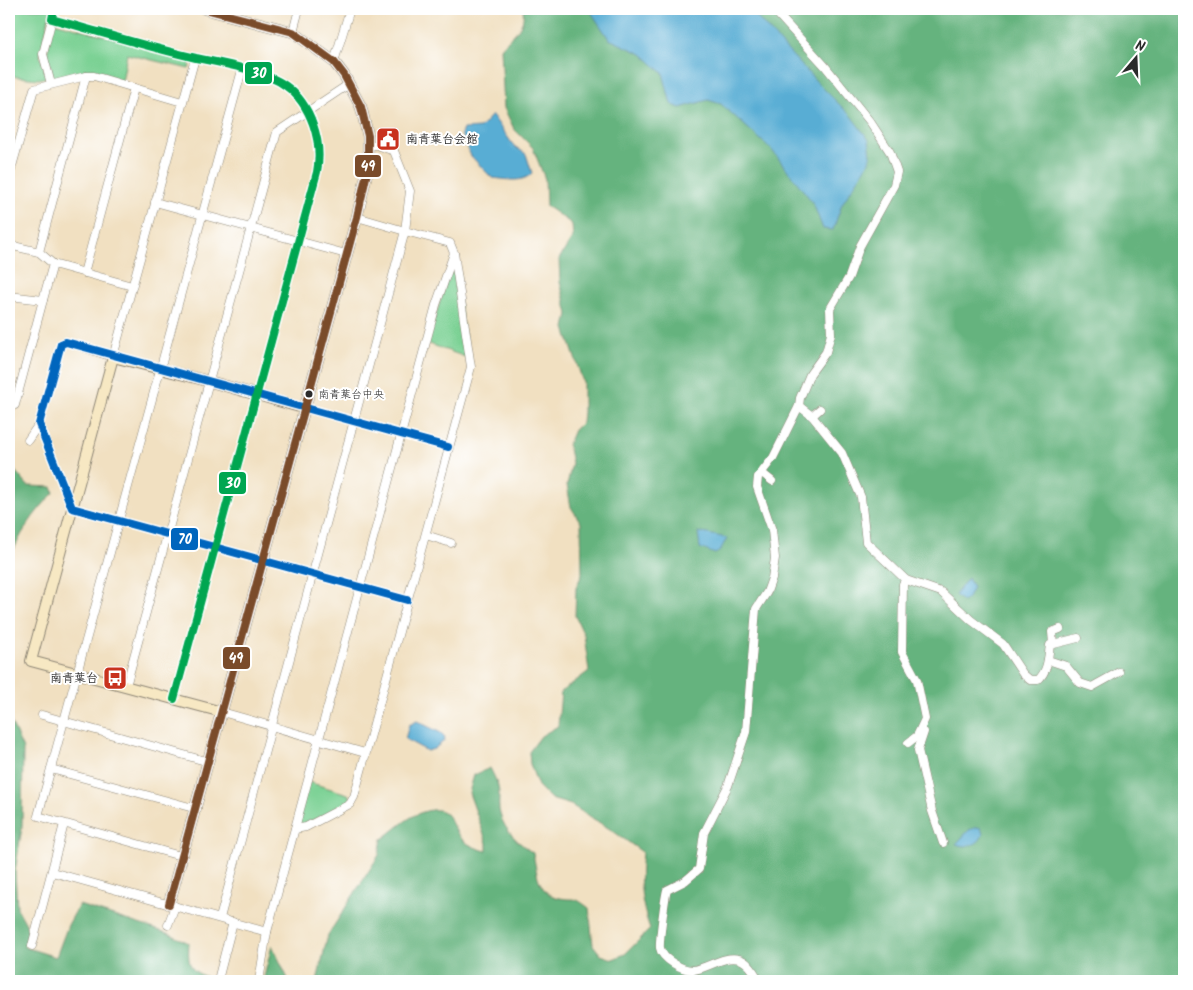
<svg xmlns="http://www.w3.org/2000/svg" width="1193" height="990" font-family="Kalam,'Klee One',sans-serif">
	<rect width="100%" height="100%" fill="#fff"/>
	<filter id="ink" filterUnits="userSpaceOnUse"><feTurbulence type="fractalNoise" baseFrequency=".02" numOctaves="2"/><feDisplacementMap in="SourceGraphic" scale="10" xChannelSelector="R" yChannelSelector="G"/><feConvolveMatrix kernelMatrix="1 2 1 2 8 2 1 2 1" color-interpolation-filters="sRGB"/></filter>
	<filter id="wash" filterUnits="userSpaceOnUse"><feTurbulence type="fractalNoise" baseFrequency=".0096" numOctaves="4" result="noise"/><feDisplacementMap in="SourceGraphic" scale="20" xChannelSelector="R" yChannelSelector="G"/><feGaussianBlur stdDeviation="1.12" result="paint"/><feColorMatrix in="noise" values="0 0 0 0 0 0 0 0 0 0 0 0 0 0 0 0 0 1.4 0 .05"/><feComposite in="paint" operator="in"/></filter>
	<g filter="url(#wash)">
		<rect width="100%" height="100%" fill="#f1e0c1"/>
		<g fill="#7cd194" stroke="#547e60">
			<polygon points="9,9 51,9 40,55 47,77 39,79 9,76"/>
			<polygon points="54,22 192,59 189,69 127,54 122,82 94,74 54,81 47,54"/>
			<polygon points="453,260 468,358 427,343"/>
			<polygon points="308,782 348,794 351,798 344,807 296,827"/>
		</g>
		<g fill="#65b37e" stroke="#486f54">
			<path d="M523,9H1184V981H317L328,935L379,855L382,839C394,831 406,818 420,813C453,801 447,825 463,840C468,845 480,850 487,851V843L469,793L474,775L490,768C494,776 499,785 499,794C499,801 498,808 500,814C505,832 519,843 533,853C537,872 537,894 560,898C577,901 572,895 589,908L593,945L601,955L613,959L625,954L650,929C640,900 639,883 642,852L613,831L571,805L551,799L538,786L530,764L529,752L541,736L558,726L561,692L589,671L584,635L575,616L576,588L582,574L581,523L571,507L567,485L572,463L568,444L574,430L582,422L583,412V382L565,328L568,314L560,282L559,259L573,237L572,224L546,206L545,179L533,148L514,129L504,108L501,48C512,35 526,27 523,9Z"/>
			<path d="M9,454L10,465L28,486L52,487L54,493C34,512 18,536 9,562Z"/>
			<path d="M9,718L23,749L22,827L15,872L17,908L26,924L28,935L24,947L56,957L68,925L79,905L170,934L189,943C187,971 192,971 216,981H9Z"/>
			<polygon points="272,945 289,981 263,981"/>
		</g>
		<g fill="#58add4" stroke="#426c80">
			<polygon points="589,9 749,9 817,82 851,116 869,140 871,154 868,164 842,204 833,230 823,229 813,203 771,149 721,104 708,100 680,108 671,104 663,73 642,54 609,39"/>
			<path d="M492,115L514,146L526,154L532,173C522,184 506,179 492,178L471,156L461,134L463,129L480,128Z"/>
			<polygon points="698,532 727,538 720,551 715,554 700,548"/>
			<polygon points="968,578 973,588 968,598 963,602 955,595"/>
			<polygon points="417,721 441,733 445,737 444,741 434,749 427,751 405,739 409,725"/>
			<path d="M977,827L981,828L983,834C979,846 966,848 956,844L969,830Z"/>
		</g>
	</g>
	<g filter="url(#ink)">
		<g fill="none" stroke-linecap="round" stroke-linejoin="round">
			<g stroke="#8e8676" stroke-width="9">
				<g id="street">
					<path d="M54,9L52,19C100,32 147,47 196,58C221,63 266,71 286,86C311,104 323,142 317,172L174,699"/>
					<polyline points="293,32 299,9"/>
					<polyline points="195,58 113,357 66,342 61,344 39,424 72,508 407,600"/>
					<polyline points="334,62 350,9"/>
					<polyline points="51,84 43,54 52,19"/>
					<polyline points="9,177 34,89 86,76 94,76 182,102"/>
					<polyline points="155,202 346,254"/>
					<polyline points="9,245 39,252 53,264 132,286"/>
					<polyline points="39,252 86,76"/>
					<polyline points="84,273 134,88"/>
					<polyline points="9,296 43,300 15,405 9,405"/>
					<polyline points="43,300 53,264"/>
					<path d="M799,406L812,416L842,453L861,497L866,542L906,580L941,592L971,620L1003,644L1023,674L1030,680H1038C1048,671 1048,658 1050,645L1078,638"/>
					<polyline points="303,408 448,447"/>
					<polyline points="812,416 820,409"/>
					<polyline points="28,440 39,424"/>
					<polyline points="762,473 772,481"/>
					<polyline points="426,535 451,543"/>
					<polyline points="906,580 903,584 902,652 917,680 925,719 917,736 908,743"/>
					<polyline points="1053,644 1052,632 1060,629"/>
					<polyline points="1048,660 1066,666 1080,683 1092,687 1119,672"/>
					<polyline points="126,686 277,132 349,84"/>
					<polyline points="222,712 365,753"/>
					<polyline points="42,715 209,762"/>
					<polyline points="924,732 918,750 932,811 943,843"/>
					<polyline points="51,769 197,809"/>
					<polyline points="295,829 306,827 350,804 354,797 471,367 454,253 450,243 405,231 410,191 394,151 377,145 368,145"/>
					<polyline points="184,857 38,816 242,70"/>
					<polyline points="52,872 267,932"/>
					<polyline points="220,918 405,231 357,217"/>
					<polyline points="168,925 175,906"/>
					<polyline points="32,946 64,824"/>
					<polyline points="219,976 233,922"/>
					<polyline points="259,981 267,932 436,305 454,253"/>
					<path d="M759,981C755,973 748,961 739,959C724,955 708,968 694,970C683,971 662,959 660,948C659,941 665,897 667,890L685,881L699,869L704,833L728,786L746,732L756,609L767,592L772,578L775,558L772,530L757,487L758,477L773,458L799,406L800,398L810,374L826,352L831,334L830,309L849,277L860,246L894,185L897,172L890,152L871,123L825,66L773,9"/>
				</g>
			</g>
			<g stroke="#8e8676" stroke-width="12">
				<g id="secondary">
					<polyline points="222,712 31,661 113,357 208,381 303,408"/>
					<polyline points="169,904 357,217 368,168 368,136 361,107 344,75 334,62 293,32 205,9"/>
				</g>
			</g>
			<use href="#street" stroke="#fff" stroke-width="8"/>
			<use href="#secondary" stroke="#f7e8c3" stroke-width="10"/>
			<g stroke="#fff" stroke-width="11">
				<polyline id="bus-1" points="407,600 72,508 39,424 61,344 66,342 448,447"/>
			</g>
			<g stroke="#fff" stroke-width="11">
				<polyline id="bus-2" points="169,904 357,217 368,168 368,136 361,107 344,75 334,62 293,32 205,9"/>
			</g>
			<g stroke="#fff" stroke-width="11">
				<path id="bus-3" d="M54,9L52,19C100,32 147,47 196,58C221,63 266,71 286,86C311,104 323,142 317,172L174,699"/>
			</g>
			<use href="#bus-1" stroke="#0065bd" stroke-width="8"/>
			<use href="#bus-2" stroke="#7a4b2a" stroke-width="8"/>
			<use href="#bus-3" stroke="#00a651" stroke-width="8"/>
		</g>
	</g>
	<defs>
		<g id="civic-square" transform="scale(1.25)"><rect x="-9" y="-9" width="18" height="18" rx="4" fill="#c8321e" stroke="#fff"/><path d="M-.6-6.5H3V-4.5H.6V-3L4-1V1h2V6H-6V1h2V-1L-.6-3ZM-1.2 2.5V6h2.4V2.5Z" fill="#fff"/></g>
		<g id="bus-square" transform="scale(1.25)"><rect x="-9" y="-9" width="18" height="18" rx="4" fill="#c8321e" stroke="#fff"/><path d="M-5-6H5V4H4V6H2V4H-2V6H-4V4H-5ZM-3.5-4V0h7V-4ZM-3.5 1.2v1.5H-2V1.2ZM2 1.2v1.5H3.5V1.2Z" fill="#fff"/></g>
	</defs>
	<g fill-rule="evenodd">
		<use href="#civic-square" x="388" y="139"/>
		<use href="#bus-square" x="115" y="678"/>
	</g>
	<circle fill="#2b2b2b" stroke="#fff" stroke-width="2" cx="309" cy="394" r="4.5"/>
	<g text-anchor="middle" stroke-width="4" stroke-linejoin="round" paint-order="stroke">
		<g font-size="11" fill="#2b2b2b" stroke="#fff" text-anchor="start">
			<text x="318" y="398">南青葉台中央</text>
		</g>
		<g font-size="12" font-weight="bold" fill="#2b2b2b" stroke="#fff" text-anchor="start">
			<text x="406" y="143">南青葉台会館</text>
			<text x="98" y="682" text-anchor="end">南青葉台</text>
		</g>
	</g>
	<g stroke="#fff" stroke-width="2">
		<rect x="244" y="61" width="29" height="24" rx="5" fill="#00a651"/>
		<rect x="354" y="154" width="28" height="24" rx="5" fill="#7a4b2a"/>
		<rect x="218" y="471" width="29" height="24" rx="5" fill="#00a651"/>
		<rect x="170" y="527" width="29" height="24" rx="5" fill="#0065bd"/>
		<rect x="222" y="646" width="29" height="24" rx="5" fill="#7a4b2a"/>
	</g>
	<g font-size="14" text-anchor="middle" font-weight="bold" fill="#fff">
		<text x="259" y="78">30</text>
		<text x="368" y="171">49</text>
		<text x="233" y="488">30</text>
		<text x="185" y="544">70</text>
		<text x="236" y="663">49</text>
	</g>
	<rect width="1193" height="990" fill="none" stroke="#fff" stroke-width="30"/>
	<g transform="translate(1136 58) rotate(19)" stroke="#ffffff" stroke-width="4" paint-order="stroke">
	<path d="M0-4L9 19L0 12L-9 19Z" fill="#2b2b2b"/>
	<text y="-8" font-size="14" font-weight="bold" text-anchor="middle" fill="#2b2b2b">N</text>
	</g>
</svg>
